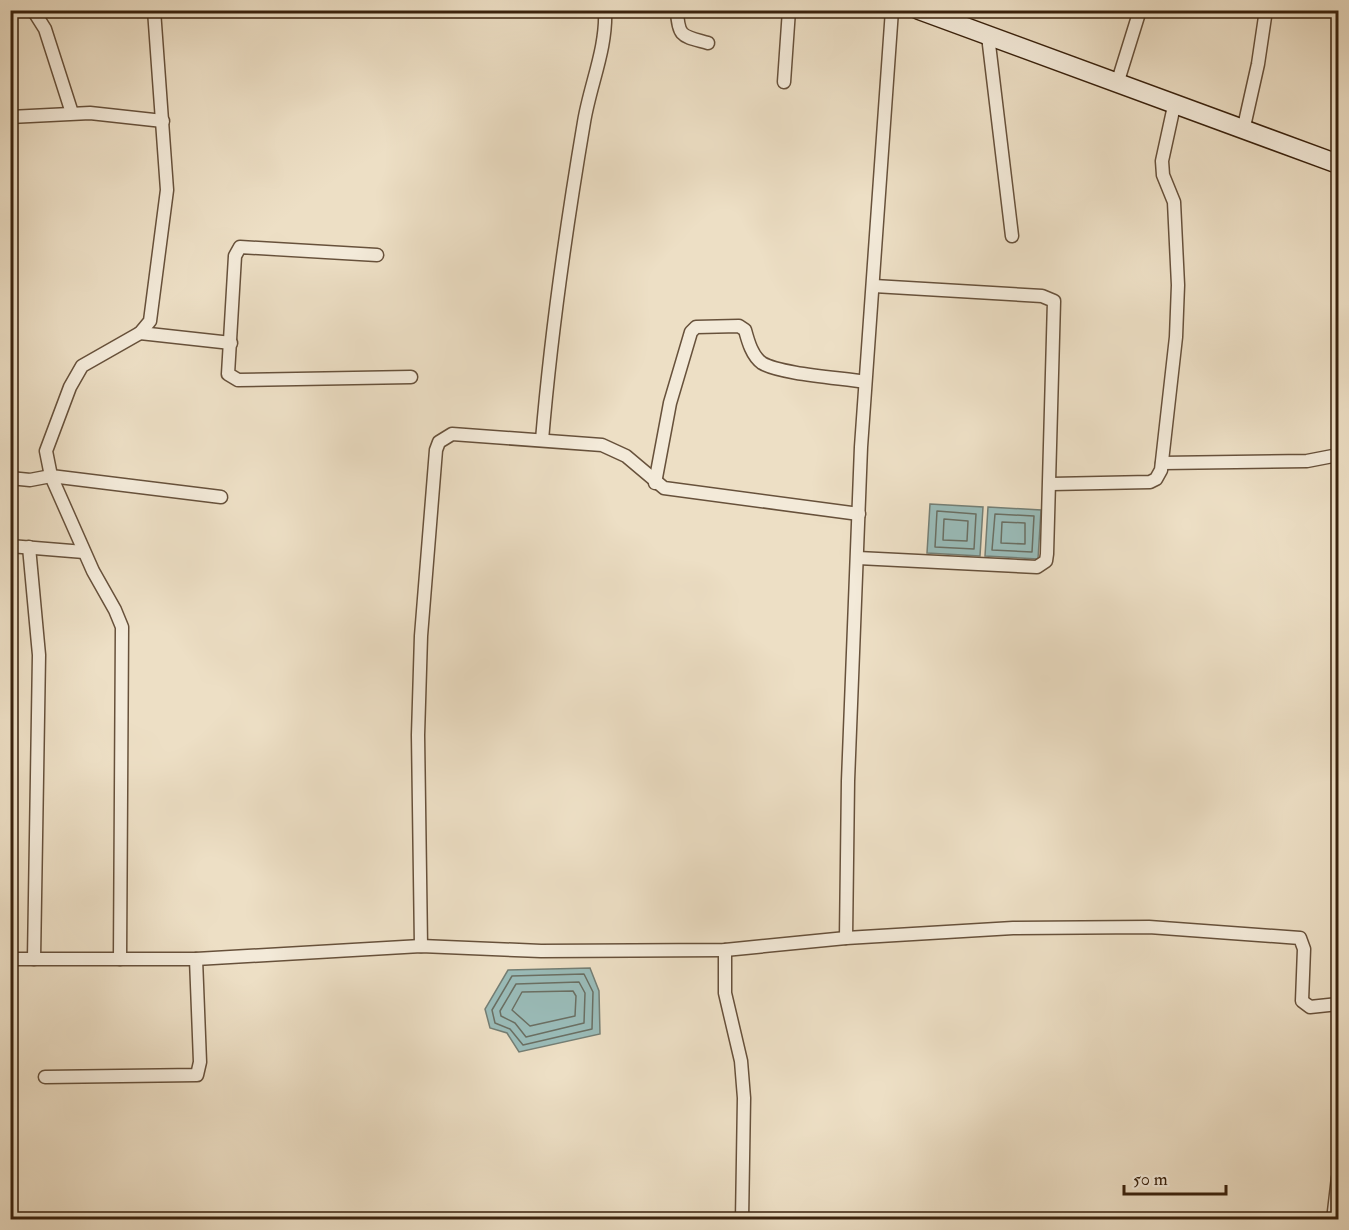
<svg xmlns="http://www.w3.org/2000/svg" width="1349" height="1230" font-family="'IM FELL Double Pica',serif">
	<rect width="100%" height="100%" fill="#eddfc5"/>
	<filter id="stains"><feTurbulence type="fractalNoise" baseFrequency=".00333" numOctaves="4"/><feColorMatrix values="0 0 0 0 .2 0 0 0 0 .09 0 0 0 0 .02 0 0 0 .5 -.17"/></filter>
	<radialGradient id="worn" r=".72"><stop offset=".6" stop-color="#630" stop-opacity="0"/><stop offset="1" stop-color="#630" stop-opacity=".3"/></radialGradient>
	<g fill="#9abcb9" stroke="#747e74" stroke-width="1.5">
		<polygon points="930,504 983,507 980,556 927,553"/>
		<polygon points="988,507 1041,510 1038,559 985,556"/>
		<polygon points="590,968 599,991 600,1034 519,1052 507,1033 490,1028 485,1009 508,970"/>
	</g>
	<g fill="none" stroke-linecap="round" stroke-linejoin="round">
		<g stroke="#6a6f63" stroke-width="1.5">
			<polygon points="937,511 976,514 974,549 935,547"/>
			<polygon points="995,514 1034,516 1032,552 992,550"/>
			<polygon points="944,519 968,521 967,541 943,540"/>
			<polygon points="1002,522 1025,523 1025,544 1001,543"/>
			<polygon points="584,974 593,992 592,1029 523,1045 510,1029 495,1023 492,1010 512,976"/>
			<polygon points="579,982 585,993 584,1023 526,1037 515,1023 501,1016 500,1011 516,984"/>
			<polygon points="573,991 576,996 575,1016 530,1026 512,1010 522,992"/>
		</g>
		<g stroke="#67513b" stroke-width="15">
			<g id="street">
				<polyline points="33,10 45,29 72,113"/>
				<path d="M677,10C678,38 683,36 708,43"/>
				<polyline points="988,36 1012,236"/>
				<polyline points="784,82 789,10"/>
				<polyline points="1117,84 1140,10"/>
				<polyline points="10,117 90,113 163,121"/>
				<polyline points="1243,131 1258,64 1266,10"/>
				<polyline points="377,255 240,247 235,256 228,374 238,380 411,377"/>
				<polyline points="140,333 231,343"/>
				<path d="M542,440C551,333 566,228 584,122C590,85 607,48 605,10"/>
				<polyline points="1162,463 1307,461 1338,455"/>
				<polyline points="10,478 30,480 51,476 221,497"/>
				<path d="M655,483L670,403L691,332L696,327L739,326L745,330C748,341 752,356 762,363C780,374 842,378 865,382"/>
				<polyline points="1051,484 1150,482 1156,479 1161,470 1176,337 1178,285 1174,202 1163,175 1162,161 1174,106"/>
				<polyline points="10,546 84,552"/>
				<polyline points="29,547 39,655 34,959"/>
				<polyline points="858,558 1037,567 1046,561 1047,554 1054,301 1042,296 874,286"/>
				<polyline points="846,938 848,781 861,447 892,10"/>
				<polyline points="421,946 418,735 421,636 436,450 439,442 452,434 602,445 626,456 664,488 859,514"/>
				<polyline points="725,950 725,993 741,1061 744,1098 742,1220"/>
				<polyline points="10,959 196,959 421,946 541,951 725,950 846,938 1013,928 1149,927 1300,938 1304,949 1302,1001 1310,1007 1338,1004"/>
				<polyline points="120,959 122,627 115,610 93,571 51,476 46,451 70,387 82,366 140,333 150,321 167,190 154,10"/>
				<polyline points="45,1077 197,1075 200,1062 196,959"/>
				<polyline points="1333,1220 1338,1177"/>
			</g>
		</g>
		<g stroke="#3a220d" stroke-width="21">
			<polyline id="secondary" points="919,10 1338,164"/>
		</g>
		<use href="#street" stroke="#f3ead9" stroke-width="12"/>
		<use href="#secondary" stroke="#f3ead9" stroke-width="18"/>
	</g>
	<rect width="1349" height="1230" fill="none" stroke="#eddfc5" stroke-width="36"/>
	<rect x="12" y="12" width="1325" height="1206" fill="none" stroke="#3a220d" stroke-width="3"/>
	<rect x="18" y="18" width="1313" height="1194" fill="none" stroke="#3a220d" stroke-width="1.5"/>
	<path d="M1124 1185v9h102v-9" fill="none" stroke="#3a220d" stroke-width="3"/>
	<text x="1133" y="1185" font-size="18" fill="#3a220d" stroke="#f3ead9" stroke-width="4.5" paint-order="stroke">50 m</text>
	<rect width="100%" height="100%" filter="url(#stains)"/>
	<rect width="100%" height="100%" fill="url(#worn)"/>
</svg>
